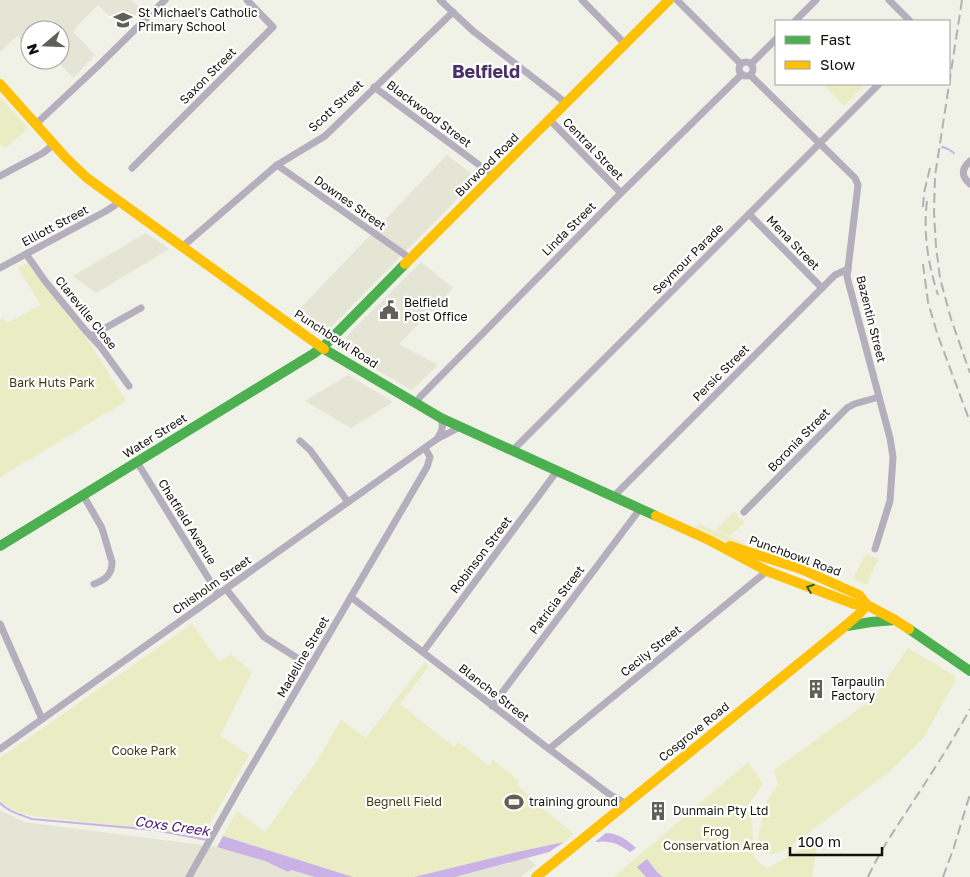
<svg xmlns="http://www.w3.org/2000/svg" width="970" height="877" font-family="'Golos Text',sans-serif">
	<rect width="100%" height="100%" fill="#f0f1e7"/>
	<g fill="#e4e5d4">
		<polygon points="0,0 132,0 143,11 122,29 98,5 75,28 76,29 73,32 95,55 73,78 56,60 60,60 60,30 30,30 30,49 17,36 0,52"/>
		<polygon points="447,155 473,175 475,178 473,183 324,334 321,335 294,315"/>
		<polygon points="146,233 169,249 96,293 73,276"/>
		<polygon points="421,262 453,288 399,344 438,365 412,390 338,348 338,345"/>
		<polygon points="348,375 393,402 351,428 305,401"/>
		<polygon points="0,810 24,822 217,847 265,861 287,872 291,870 315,877 0,877"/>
		<polygon points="527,858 536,865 521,877 455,877"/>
	</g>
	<g fill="#eaecc4">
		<polygon points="822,84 863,84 865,85 844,106"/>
		<polygon points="0,97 28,128 5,148 0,144"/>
		<polygon points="27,263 89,342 126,401 0,477 0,320 3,318 7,323 41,305 18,268"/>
		<polygon points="735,511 739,518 745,522 730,536 716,530"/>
		<polygon points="699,524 744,543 741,546 716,537 696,528"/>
		<polygon points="866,554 879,559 874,567 867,585 853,578"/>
		<path d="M192,624L219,662L231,654L252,672L220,736L249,755L201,838L155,830L33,816C21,813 9,810 0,800V758Z"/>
		<polygon points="908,648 955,676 954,683 924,737 890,771 789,848 771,855 761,849 758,837 766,802 778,785 774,770 874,698"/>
		<polygon points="425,662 429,666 400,704 454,747 459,742 489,766 493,760 519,781 517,785 548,813 574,834 564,842 517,852 414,877 353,877 223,836 237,811 265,832 313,766 314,766 341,720 366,738"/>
		<polygon points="748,762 763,784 746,808 752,819 754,857 766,869 813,843 817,847 812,877 614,877"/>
	</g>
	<g fill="#cab2e6">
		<path d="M606,833C618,833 627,840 636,848L630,852C618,843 610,840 595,842Z"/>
		<polygon points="223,836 353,877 315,877 291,870 288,872 265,861 217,847"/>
		<polygon points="564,842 549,852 455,877 414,877 517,852"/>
		<polygon points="647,859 657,872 663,877 646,877 637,867"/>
	</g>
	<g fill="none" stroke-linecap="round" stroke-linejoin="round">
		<g stroke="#cab2e6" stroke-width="2">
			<polyline points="942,147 948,149 954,153"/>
			<path d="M0,803C9,812 21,815 32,819L155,830L207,840"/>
		</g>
		<g stroke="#b5afbd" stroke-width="7">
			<polyline points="440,0 473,31 566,103"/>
			<polyline points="582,0 625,44"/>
			<polyline points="677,0 741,64"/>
			<polyline points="889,0 910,21"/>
			<polyline points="795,21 816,0"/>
			<circle cx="746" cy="69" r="7"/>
			<polyline points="751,64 776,39"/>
			<polyline points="750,75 855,178 858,185 847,277 890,438 893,457 890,501 875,549"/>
			<polyline points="374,87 494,176"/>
			<polyline points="550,120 621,193"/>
			<polyline points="36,124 99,65 165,0"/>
			<path d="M970,161C961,169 961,176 970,184"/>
			<polyline points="277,165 404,254 410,260"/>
			<polyline points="132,168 273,27 247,0"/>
			<polyline points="0,176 43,153 54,144"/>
			<polyline points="749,214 822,288"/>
			<polyline points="182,247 277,165 325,136 453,12"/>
			<polyline points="26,254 45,281 85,330 100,346 129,386"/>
			<polyline points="0,268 106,211 114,206 118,201"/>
			<polyline points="91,336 141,308"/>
			<polyline points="416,403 420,397 621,193 742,74"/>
			<path d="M437,439C442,431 444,427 441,418"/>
			<polyline points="300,441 310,450 348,502"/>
			<polyline points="512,451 879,84"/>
			<polyline points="137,462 218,594"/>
			<path d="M83,495L102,528L112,562C112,575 105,580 94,584"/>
			<polyline points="613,497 835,275 848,269"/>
			<polyline points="744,512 847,408 854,404 879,397"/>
			<polyline points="226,589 264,637 310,666"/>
			<polyline points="351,597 549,749 609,794 625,803"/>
			<polyline points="0,624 42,719"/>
			<polyline points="423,652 557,471"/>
			<polyline points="492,706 640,509"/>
			<polyline points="0,749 437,439 460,427"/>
			<polyline points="549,749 767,571"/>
			<polyline points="189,877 242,783 427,467 430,457 425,448"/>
		</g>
		<g stroke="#4caf50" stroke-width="10">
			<polyline points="324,349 441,418 656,516"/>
			<polyline points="0,546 313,354 325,345 405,264"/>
			<polyline points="847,626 871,622 895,620"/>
			<polyline points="909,629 970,671"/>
		</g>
		<g stroke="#ffc107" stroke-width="10">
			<polyline points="0,84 66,158 87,178 324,349"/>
			<polyline points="405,264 669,0"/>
			<polyline points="656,516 709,540 767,571 854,604 867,605 895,620 909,629"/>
			<polyline points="730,546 801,569 859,595 867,605"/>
			<polyline points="536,877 844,627 859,614 867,605"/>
		</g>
		<g stroke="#b4b0b4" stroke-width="2" stroke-dasharray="10 5" stroke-linecap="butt">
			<polyline points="962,0 935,176 934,213 936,246 940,278 951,319 970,373"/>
			<path d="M927,201C923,233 928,264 938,295"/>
			<polyline points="923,207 924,193 930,168"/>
			<polyline points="923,264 928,302 937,333 970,422"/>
			<path d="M868,877C879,853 893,832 907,811C929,777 951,744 970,709"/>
			<polyline points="943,877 954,847 970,794"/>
		</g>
	</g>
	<defs><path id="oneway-chevron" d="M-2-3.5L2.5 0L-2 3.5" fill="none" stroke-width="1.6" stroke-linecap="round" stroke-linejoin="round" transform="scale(1.25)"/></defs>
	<use stroke="#2f602e" href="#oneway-chevron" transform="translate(810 588) rotate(-160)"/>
	<defs>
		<g id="school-bare" transform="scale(1.5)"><path d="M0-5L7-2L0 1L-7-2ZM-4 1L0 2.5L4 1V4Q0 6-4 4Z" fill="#606059" stroke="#fff" stroke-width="2.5" paint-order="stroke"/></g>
		<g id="civic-bare" transform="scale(1.5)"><path d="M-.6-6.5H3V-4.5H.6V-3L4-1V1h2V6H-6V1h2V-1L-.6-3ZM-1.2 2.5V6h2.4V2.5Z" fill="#606059" stroke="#fff" stroke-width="2.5" paint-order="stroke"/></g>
		<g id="building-bare" transform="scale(1.5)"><path d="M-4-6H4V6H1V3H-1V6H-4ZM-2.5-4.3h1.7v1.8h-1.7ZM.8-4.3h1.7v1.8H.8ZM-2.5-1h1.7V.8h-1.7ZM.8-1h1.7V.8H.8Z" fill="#606059" stroke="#fff" stroke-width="2.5" paint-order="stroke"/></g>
		<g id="stadium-bare" transform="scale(1.5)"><path d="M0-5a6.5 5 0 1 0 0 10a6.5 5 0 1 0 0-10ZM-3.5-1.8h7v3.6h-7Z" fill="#606059" stroke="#fff" stroke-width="2.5" paint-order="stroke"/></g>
	</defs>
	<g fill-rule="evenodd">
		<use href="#school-bare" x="123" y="20"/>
		<use href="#civic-bare" x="389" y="310"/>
		<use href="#building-bare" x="816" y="689"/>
		<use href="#stadium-bare" x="514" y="802"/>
		<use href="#building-bare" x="658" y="811"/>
	</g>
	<g text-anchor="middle" stroke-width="4.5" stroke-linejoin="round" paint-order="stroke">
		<g font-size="12" fill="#12120c" stroke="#fff" text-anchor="start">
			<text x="138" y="17">St Michael's Catholic<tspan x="138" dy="14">Primary School</tspan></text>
			<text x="404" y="307">Belfield<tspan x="404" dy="14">Post Office</tspan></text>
			<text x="831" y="686">Tarpaulin<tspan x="831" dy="14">Factory</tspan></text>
			<text x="529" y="806">training ground</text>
			<text x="673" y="815">Dunmain Pty Ltd</text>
		</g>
		<g font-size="12" fill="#12120c" stroke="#fff">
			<text transform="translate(208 76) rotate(-45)" y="4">Saxon Street</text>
			<text transform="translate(336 106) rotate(-43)" y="4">Scott Street</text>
			<text transform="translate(429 114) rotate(37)" y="4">Blackwood Street</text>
			<text transform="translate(593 149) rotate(46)" y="4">Central Street</text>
			<text transform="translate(487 165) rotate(-45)" y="4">Burwood Road</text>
			<text transform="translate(350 203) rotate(35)" y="4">Downes Street</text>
			<text transform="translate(55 226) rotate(-28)" y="4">Elliott Street</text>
			<text transform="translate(569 229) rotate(-45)" y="4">Linda Street</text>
			<text transform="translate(793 243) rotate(46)" y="4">Mena Street</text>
			<text transform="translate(688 259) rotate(-45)" y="4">Seymour Parade</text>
			<text transform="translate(86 313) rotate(51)" y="4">Clareville Close</text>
			<text transform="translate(871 319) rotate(76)" y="4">Bazentin Street</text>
			<text transform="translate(336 339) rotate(33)" y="4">Punchbowl Road</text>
			<text transform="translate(721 373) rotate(-45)" y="4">Persic Street</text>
			<text transform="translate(155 436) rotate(-32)" y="4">Water Street</text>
			<text transform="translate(799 440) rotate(-46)" y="4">Boronia Street</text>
			<text transform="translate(187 522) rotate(58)" y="4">Chatfield Avenue</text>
			<text transform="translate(481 555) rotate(-53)" y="4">Robinson Street</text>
			<text transform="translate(795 556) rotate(20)" y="4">Punchbowl Road</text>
			<text transform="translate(212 585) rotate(-35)" y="4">Chisholm Street</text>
			<text transform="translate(557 600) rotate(-53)" y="4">Patricia Street</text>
			<text transform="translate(651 651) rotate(-39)" y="4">Cecily Street</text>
			<text transform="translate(303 657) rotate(-60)" y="4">Madeline Street</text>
			<text transform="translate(494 693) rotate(38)" y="4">Blanche Street</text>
			<text transform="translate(694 732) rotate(-39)" y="4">Cosgrove Road</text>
		</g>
		<g font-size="12" fill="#3c3c15" stroke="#fff">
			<text x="52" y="387">Bark Huts Park</text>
			<text x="144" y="755">Cooke Park</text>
			<text x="404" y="806">Begnell Field</text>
			<text x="716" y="836">Frog<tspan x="716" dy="14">Conservation Area</tspan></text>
		</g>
		<g font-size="14" font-style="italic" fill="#491873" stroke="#fff">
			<text transform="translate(172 826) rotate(8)" y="5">Coxs Creek</text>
		</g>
		<g font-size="18" font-weight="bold" fill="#4b306a" stroke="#fff">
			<text x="486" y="78">Belfield</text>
		</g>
	</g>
	<rect x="775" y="20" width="175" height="65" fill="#ffffff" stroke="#a0a09e"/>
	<rect x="785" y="36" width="25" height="8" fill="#4caf50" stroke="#a0a09e"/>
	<text x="820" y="45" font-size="15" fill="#12120c">Fast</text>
	<rect x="785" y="61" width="25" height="8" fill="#ffc107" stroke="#a0a09e"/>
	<text x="820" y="70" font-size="15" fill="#12120c">Slow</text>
	<g transform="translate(45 45) rotate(251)"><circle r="24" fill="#ffffff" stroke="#a0a09e"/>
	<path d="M0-4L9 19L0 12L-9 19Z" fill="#606059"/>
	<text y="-8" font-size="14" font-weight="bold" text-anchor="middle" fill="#12120c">N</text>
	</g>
	<path d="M790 847v8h92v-8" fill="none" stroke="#12120c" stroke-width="2.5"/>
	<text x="798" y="847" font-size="15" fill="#12120c" stroke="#ffffff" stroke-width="4" paint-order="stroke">100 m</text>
</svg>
